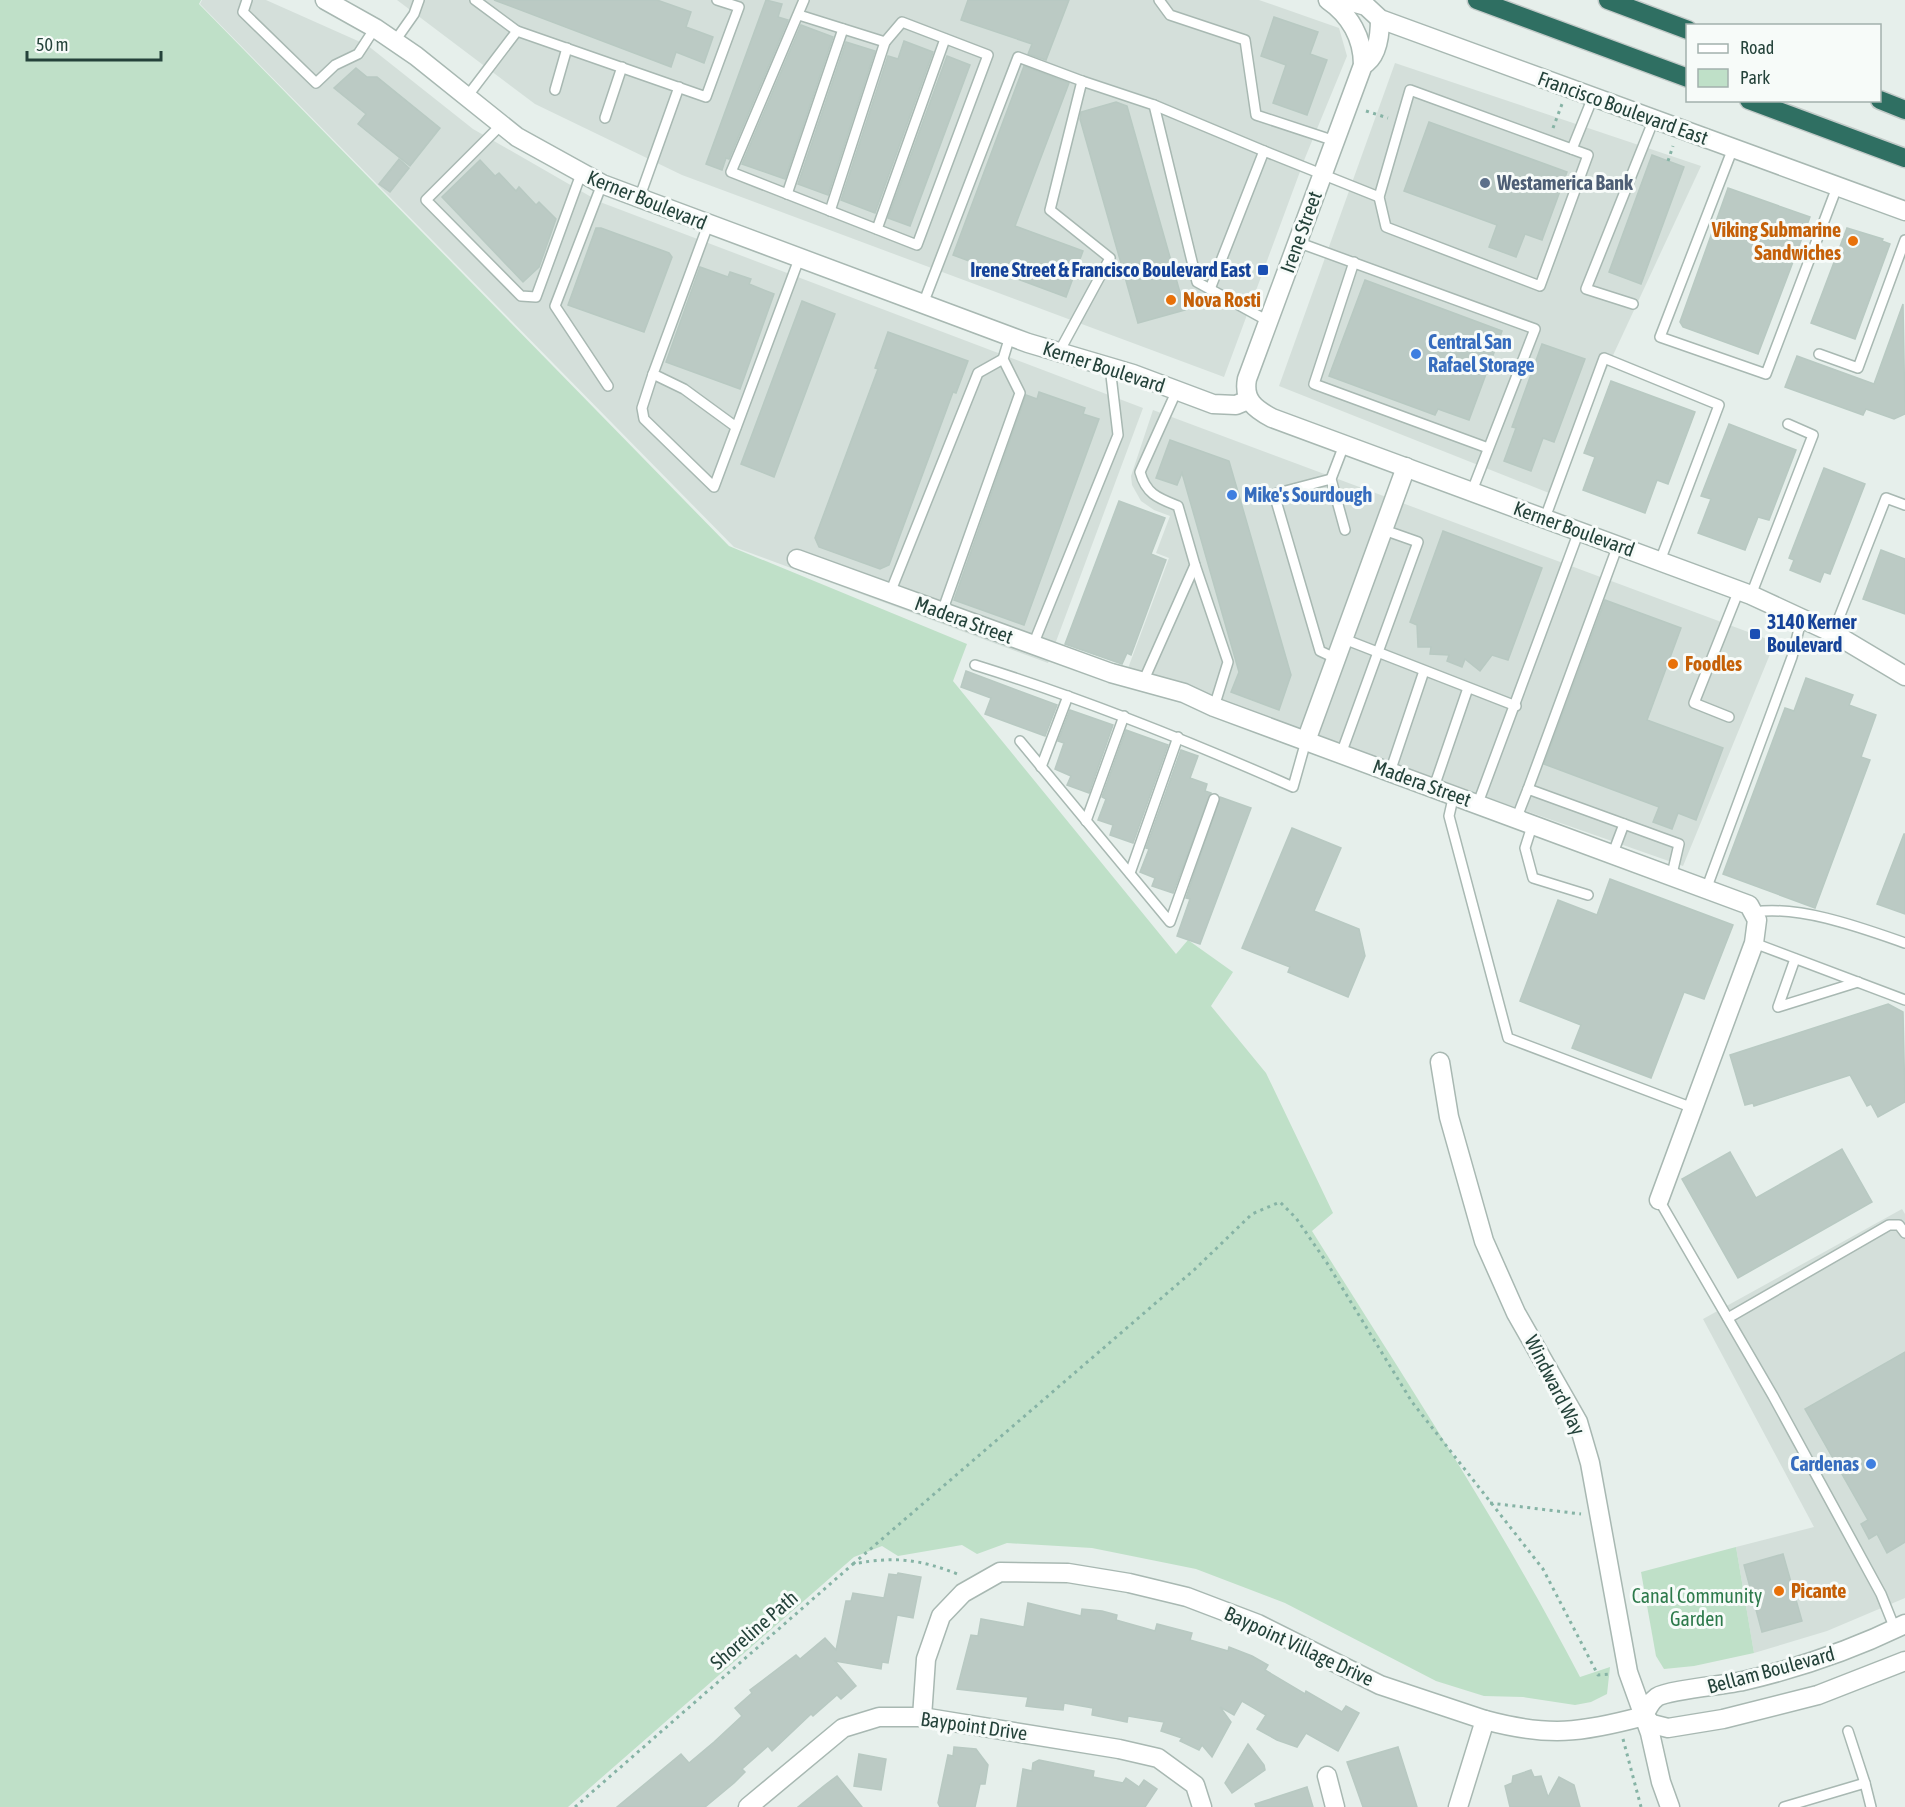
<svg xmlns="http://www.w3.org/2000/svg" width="1905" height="1807" font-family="'Asap Condensed',sans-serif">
	<rect width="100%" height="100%" fill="#e6efeb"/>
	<g fill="#d4dfda">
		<polygon points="202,0 266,0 367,45 473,129 600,202 1143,408 1048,663 734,547 200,4"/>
		<polygon points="397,0 1259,0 1339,28 1347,56 1305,158 1224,377 682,175 535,104"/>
		<polygon points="1395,63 1701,166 1549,493 1279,386"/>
		<polygon points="1153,410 1775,642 1683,866 1127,671 1169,558 1156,553 1170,516 1154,510 1141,501 1132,485 1131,476"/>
		<polygon points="1902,1209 1905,1214 1905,1598 1827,1631 1754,1653 1736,1547 1814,1527 1703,1319"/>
	</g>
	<g fill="#bfe0c8">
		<path d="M0,0H201L199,4L729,546L967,644L953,681L1176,954L1188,940L1233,972L1211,1006L1266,1073L1333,1213L1312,1231C1404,1378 1500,1523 1580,1677L1610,1667L1607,1694L1591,1702L1575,1705L1523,1697L1484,1696L1436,1681L1285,1603L1196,1569L1092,1548L1007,1543L977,1554L962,1545L898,1556L882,1546L854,1557L568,1807H0Z"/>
		<polygon points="1736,1547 1754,1653 1694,1666 1664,1669 1656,1656 1641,1572"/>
	</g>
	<g fill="#bbcac4" stroke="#b8c9c2" stroke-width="1.5">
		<polygon points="494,0 657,0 691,12 686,27 713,37 704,63 676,52 671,67"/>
		<polygon points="766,0 782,4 778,17 788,20 729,159 726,158 722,170 706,164"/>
		<polygon points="968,0 1069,0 1046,60 1028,54 1032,44 961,20"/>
		<polygon points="1274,17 1318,32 1310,54 1327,60 1307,115 1273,103 1286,65 1261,56"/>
		<polygon points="801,25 833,37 785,179 742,164"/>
		<polygon points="904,41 933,52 875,213 841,200 888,56 898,59"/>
		<polygon points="846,42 875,51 828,195 798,184"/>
		<polygon points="947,56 970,65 910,226 888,218"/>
		<polygon points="1024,66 1069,83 1015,226 1083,251 1066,297 953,255"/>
		<polygon points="356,68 367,77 377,77 440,128 410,166 358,124 366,114 334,88"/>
		<polygon points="1116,102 1127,106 1185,310 1138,323 1080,119 1081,112"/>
		<polygon points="1429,122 1567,172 1542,240 1525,234 1516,257 1489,247 1497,225 1404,191"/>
		<polygon points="1652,155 1684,167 1641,284 1609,272"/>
		<polygon points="399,159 409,168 390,192 379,184"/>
		<polygon points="480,160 495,176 499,173 516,191 519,187 536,205 539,202 556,219 539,267 523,282 442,197"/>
		<polygon points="1728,188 1810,217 1758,354 1683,327 1680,322"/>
		<polygon points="596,228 601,228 669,253 672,257 644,332 568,305"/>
		<polygon points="1847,228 1883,239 1882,241 1890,244 1855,339 1811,323"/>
		<polygon points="700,267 728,277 730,272 751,279 749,284 774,294 740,389 666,362"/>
		<polygon points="1365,280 1502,331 1469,420 1438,409 1435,415 1329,376"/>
		<polygon points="802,301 835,314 774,477 741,464"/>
		<polygon points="1903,304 1905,414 1894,419 1866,409 1863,415 1785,387 1797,356 1874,384"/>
		<polygon points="888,332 968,361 956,393 953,392 889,565 880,569 819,547 815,538 878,369 875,368"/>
		<polygon points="1542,344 1585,359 1554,442 1543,438 1531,471 1504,461 1516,428 1512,427"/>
		<polygon points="1611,381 1695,412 1668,484 1657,480 1645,513 1583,490 1595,457 1584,453"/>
		<polygon points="1039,392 1085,408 1083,414 1099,419 1024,625 954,600 1026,395 1037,399"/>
		<polygon points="1729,424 1796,450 1769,520 1758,517 1745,550 1698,533 1711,499 1701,496"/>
		<polygon points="1170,440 1229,461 1291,675 1279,710 1231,692 1239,672 1182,473 1177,485 1156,478"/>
		<polygon points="1824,468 1865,484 1830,574 1824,572 1820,582 1790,570 1794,560 1789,558"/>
		<polygon points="1119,501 1165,518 1151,554 1166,560 1131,655 1127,653 1122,664 1065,644"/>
		<polygon points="1443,531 1542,568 1508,660 1492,655 1480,671 1465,659 1462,667 1447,661 1449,655 1430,654 1431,647 1418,647 1417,625 1410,622"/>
		<polygon points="1881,550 1905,559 1905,614 1863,599"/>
		<polygon points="1605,600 1681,628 1647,720 1723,748 1696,820 1678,813 1672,829 1653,822 1659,807 1544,764"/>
		<polygon points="966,671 1057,705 1045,736 985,714 991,698 961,687"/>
		<polygon points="1806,678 1853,695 1849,705 1876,715 1861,757 1870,760 1815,908 1723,874 1785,708 1794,711"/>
		<polygon points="1070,710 1113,725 1089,793 1067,785 1071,776 1055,769 1064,743 1058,741"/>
		<polygon points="1126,730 1168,745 1133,843 1110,835 1113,825 1098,820 1106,799 1102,797"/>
		<polygon points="1181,750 1198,756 1190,778 1207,784 1205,791 1211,793 1173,893 1152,886 1155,878 1140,872 1149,849 1146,848"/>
		<polygon points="1220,797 1251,808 1200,944 1177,936 1190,899 1186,898"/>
		<polygon points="1292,828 1341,848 1314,911 1359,929 1365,956 1348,997 1288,972 1290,967 1242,948"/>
		<polygon points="1904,834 1905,834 1905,914 1877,904"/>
		<polygon points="1610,879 1733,925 1704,999 1684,992 1651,1078 1572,1048 1581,1025 1520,1001 1558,900 1597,915"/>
		<polygon points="1888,1004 1903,1012 1905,1102 1878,1117 1871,1104 1867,1106 1850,1075 1754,1106 1753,1103 1745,1105 1730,1055"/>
		<polygon points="1842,1149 1872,1202 1738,1278 1682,1179 1730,1152 1756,1198"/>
		<polygon points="1905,1352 1905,1542 1887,1553 1877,1534 1869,1539 1861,1524 1868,1520 1805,1409"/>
		<polygon points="1783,1554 1802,1621 1762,1632 1744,1565"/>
		<polygon points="898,1573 921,1577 913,1618 897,1615 888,1663 882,1662 881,1669 835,1661 856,1686 841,1699 837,1695 813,1716 811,1714 772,1751 768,1746 742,1769 745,1772 734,1783 705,1807 617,1807 681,1754 689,1763 714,1742 742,1716 735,1708 752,1693 750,1690 796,1655 800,1659 825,1638 836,1650 846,1601 851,1601 853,1593 884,1598 889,1574 897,1575"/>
		<polygon points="1028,1603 1081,1616 1082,1609 1102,1611 1117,1615 1116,1620 1155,1631 1157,1624 1192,1633 1190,1640 1228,1651 1229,1647 1252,1656 1268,1665 1265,1670 1305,1694 1306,1691 1342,1712 1346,1706 1359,1713 1338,1751 1306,1733 1297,1747 1277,1740 1257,1729 1266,1715 1242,1701 1234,1715 1220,1707 1231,1722 1212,1757 1202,1745 1199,1750 1180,1741 1182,1738 1161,1731 1164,1722 1128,1716 1127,1722 1092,1715 1093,1708 1064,1703 1063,1710 1042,1708 1026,1706 1028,1697 957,1689 971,1635 978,1636 981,1619 1024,1627"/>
		<polygon points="1248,1744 1264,1765 1265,1770 1232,1793 1225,1783"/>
		<polygon points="954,1747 976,1749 988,1765 985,1784 980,1784 975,1807 940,1807 938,1803 948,1755 953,1756"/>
		<polygon points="1398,1747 1417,1807 1363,1807 1347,1762"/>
		<polygon points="859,1754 886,1759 881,1790 854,1786"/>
		<polygon points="1039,1760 1094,1771 1093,1777 1123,1783 1126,1778 1139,1787 1144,1780 1157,1789 1145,1807 1017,1807 1023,1769 1032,1771 1033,1763"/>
		<polygon points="1531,1770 1534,1777 1541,1776 1548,1797 1559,1777 1574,1785 1580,1807 1510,1807 1505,1786 1512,1783 1513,1776"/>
		<polygon points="837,1776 862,1807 798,1807 825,1785"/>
		<polygon points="1307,1787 1313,1807 1256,1807 1255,1804"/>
	</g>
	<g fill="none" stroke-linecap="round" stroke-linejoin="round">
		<g stroke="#a8b8b2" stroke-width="12">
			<g id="service">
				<polyline points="247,0 243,12 316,83 335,65 358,54 375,28"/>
				<polyline points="475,0 517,31 706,97 739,7 717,0"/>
				<polyline points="1159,0 1170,15 1245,40 1256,115 1335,141"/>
				<polyline points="799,15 885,42 902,22 988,55 917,245 731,172 804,0"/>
				<polyline points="395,41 414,14 419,0"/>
				<polyline points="555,90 567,48"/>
				<polygon points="1410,90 1588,155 1540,286 1386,227 1379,197"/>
				<polyline points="466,98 517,31"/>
				<polyline points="1154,105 1264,151"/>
				<polyline points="605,118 622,67"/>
				<polyline points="501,125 426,200 521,296 536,297 581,174"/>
				<polyline points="1733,148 1660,337 1766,374 1837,187"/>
				<polyline points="1572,149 1593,97"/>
				<polyline points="602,184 555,306 608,386"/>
				<polyline points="787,194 843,29"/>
				<polyline points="639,199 679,87"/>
				<polyline points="830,211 885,42"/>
				<polyline points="708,225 653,374 684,389 736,427"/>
				<polyline points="877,229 945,39"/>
				<polyline points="1297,242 1535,329 1472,491"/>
				<polyline points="1354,262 1314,384 1488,448"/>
				<polyline points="1210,289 1264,151 1379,197"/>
				<polyline points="923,304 1018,57 1082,81"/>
				<polyline points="1633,304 1586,289 1654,119"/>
				<polyline points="1059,352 1110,258 1050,210 1082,81 1154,105 1197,282 1268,321"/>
				<polyline points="1819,354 1858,368 1905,240"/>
				<polyline points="653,374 642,408 644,419 714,487 799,259"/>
				<polyline points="1344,445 1331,479 1345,530"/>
				<polyline points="1331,479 1274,494 1320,651 1337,659"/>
				<polyline points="1545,518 1604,358 1719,405 1660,561"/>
				<polyline points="1195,565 1228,662 1214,707"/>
				<polyline points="890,593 978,373 1003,359"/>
				<polyline points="1751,595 1813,435 1788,424"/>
				<polyline points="942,612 1020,393 1003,359 1010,336"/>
				<polyline points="1833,633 1886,498 1905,505"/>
				<polyline points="1344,639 1516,706"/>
				<polyline points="1033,645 1118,435 1110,367"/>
				<path d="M975,665C1084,699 1189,741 1293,787L1306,741"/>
				<path d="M1143,682L1195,565L1178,506C1158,498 1146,494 1140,472L1177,390"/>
				<polyline points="1729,717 1694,703 1739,590"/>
				<polyline points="1020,741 1170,922 1214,799"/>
				<polyline points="1341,754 1418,542 1384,530"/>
				<polyline points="1041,767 1068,696"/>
				<polyline points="1390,772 1424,671"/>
				<polyline points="1434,787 1468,688"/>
				<polyline points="1528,789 1618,545"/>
				<polyline points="1454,794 1449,816 1508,1038 1693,1108"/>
				<polyline points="1478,803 1579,531"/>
				<polyline points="1517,817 1528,789 1679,844 1672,874"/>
				<polyline points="1086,821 1124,716"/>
				<polyline points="1533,823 1525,848 1533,878 1588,895"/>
				<polyline points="1613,853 1624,824"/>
				<polyline points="1130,873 1178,737"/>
				<polyline points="1707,887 1792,657 1802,617"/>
				<path d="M1754,912C1800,905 1862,928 1905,943"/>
				<polyline points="1754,943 1905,1000"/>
				<polyline points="1795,959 1778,1007 1858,982"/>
				<polyline points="1659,1200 1773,1396 1881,1594 1895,1629"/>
				<polyline points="1728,1318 1889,1225 1899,1225 1905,1233"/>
				<polyline points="1848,1731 1865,1783"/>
				<polyline points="1784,1807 1865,1783 1871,1807"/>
			</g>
		</g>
		<g stroke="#a8b8b2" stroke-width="21">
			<g id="minor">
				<polyline points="325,0 375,28 416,56 517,137 602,184 1028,343 1133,374 1213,404 1236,405 1248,400"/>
				<polyline points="797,559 1111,673 1184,693 1214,707 1749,905 1757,920 1754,943 1659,1200"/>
				<polyline points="1306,741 1406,467"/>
				<polyline points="1440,1062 1449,1117 1484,1241 1516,1313 1578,1422 1590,1463 1628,1672 1650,1733 1661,1782 1670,1807"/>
				<polyline points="922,1717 926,1659 941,1616 963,1593 1000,1572 1068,1573 1129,1583 1187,1597 1258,1624 1380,1685 1485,1720 1458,1807"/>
				<polyline points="1327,1776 1335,1807"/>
				<polyline points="748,1807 843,1728 879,1717 922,1717 1119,1749 1158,1758 1195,1785 1202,1807"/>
			</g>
		</g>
		<g stroke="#a8b8b2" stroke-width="21">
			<g id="tertiary">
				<path d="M1328,0C1350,15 1363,38 1363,65L1247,379C1243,400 1255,409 1272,418L1751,595L1833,633L1905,676"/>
				<polyline points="1345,0 1366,6 1380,19 1905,211"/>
				<path d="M1363,65C1378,57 1380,35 1380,19"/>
				<path d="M1644,1716C1647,1709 1650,1702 1657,1697C1668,1690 1725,1685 1743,1681C1799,1668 1854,1649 1905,1624"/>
				<polyline points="1644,1716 1652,1724 1668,1728 1723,1719 1818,1695 1905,1661"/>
				<path d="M1485,1720C1548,1737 1581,1733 1644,1716"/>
			</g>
		</g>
		<g stroke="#c2cac8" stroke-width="21">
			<g id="motorway">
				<polyline points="1477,0 1688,78"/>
				<polyline points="1608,0 1688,30"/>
				<polyline points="1749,100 1905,158"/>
				<polyline points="1880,100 1905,110"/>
			</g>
		</g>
		<g stroke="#86b3a5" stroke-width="3" stroke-dasharray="3 4.5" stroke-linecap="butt">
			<polyline points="1366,111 1388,118"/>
			<polyline points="1553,128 1562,104"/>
			<polyline points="1668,161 1673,146"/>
			<polyline points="1490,1503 1581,1514"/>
			<polyline points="853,1564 1194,1270 1252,1214 1280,1202 1296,1218 1327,1263 1412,1402 1543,1569 1598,1675 1611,1674"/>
			<polyline points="1623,1739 1641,1807"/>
			<path d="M575,1807L853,1564C895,1556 920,1559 960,1575"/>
		</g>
		<use href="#service" stroke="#fff" stroke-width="9"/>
		<use href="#minor" stroke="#fff" stroke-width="18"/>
		<use href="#tertiary" stroke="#fff" stroke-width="18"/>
		<use href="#motorway" stroke="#2f6f62" stroke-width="18"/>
	</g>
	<circle fill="#5c6f8a" stroke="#f7fbf9" stroke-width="2" cx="1485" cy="183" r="6"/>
	<g fill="#e8710a" stroke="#f7fbf9" stroke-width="2">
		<circle cx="1853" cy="241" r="6"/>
		<circle cx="1171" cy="300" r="6"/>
		<circle cx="1673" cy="664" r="6"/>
		<circle cx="1779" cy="1591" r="6"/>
	</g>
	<g fill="#1a4fb4" stroke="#f7fbf9" stroke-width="2">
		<rect x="1257" y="264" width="12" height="12" rx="3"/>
		<rect x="1749" y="628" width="12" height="12" rx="3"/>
	</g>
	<g fill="#3f7fe0" stroke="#f7fbf9" stroke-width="2">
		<circle cx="1416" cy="354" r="6"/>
		<circle cx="1232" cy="495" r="6"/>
		<circle cx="1871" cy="1464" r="6"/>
	</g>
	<g text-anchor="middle" stroke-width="6" stroke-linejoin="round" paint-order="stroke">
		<g font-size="20" fill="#24423a" stroke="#f7fbf9">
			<text transform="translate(1623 108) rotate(20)" y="7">Francisco Boulevard East</text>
			<text transform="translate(647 200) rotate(22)" y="7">Kerner Boulevard</text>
			<text transform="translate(1301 232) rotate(-70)" y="7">Irene Street</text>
			<text transform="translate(1104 367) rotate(18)" y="7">Kerner Boulevard</text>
			<text transform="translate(1574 529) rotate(20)" y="7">Kerner Boulevard</text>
			<text transform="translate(964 620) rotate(20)" y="7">Madera Street</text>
			<text transform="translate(1422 783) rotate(20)" y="7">Madera Street</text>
			<text transform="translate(1555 1385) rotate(63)" y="7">Windward Way</text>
			<text transform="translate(754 1630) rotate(-41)" y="7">Shoreline Path</text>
			<text transform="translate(1299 1646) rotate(25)" y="7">Baypoint Village Drive</text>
			<text transform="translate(1771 1670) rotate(-15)" y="7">Bellam Boulevard</text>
			<text transform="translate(974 1726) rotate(8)" y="7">Baypoint Drive</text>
		</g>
		<g font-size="20" font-weight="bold" fill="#4e5e75" stroke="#f7fbf9" text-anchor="start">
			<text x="1497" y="190">Westamerica Bank</text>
		</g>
		<g font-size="20" font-weight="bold" fill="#c56008" stroke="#f7fbf9" text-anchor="start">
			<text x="1841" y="237" text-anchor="end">Viking Submarine<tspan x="1841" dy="23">Sandwiches</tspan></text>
			<text x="1183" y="307">Nova Rosti</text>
			<text x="1685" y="671">Foodles</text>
			<text x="1791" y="1598">Picante</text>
		</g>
		<g font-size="20" font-weight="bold" fill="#164399" stroke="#f7fbf9" text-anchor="end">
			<text x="1251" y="277">Irene Street &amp; Francisco Boulevard East</text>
			<text x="1767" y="629" text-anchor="start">3140 Kerner<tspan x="1767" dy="23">Boulevard</tspan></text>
		</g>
		<g font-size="20" font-weight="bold" fill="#366cbe" stroke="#f7fbf9" text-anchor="start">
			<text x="1428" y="349">Central San<tspan x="1428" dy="23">Rafael Storage</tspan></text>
			<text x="1244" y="502">Mike's Sourdough</text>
			<text x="1859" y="1471" text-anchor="end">Cardenas</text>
		</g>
		<g font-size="20" fill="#2d7a4b" stroke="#f7fbf9">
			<text x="1697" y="1603">Canal Community<tspan x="1697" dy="23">Garden</tspan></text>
		</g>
	</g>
	<rect x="1686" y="24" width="195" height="78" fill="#f7fbf9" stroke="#a3b1ad" stroke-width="1.5"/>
	<rect x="1698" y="44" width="30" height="9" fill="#ffffff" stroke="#a3b1ad" stroke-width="1.5"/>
	<text x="1740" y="54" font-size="18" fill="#24423a">Road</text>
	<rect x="1698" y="69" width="30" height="18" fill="#bfe0c8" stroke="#a3b1ad" stroke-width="1.5"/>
	<text x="1740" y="84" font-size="18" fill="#24423a">Park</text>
	<path d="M27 51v9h134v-9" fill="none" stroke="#24423a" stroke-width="3"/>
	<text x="36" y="51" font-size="18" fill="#24423a" stroke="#f7fbf9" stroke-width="4.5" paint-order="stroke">50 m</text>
</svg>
